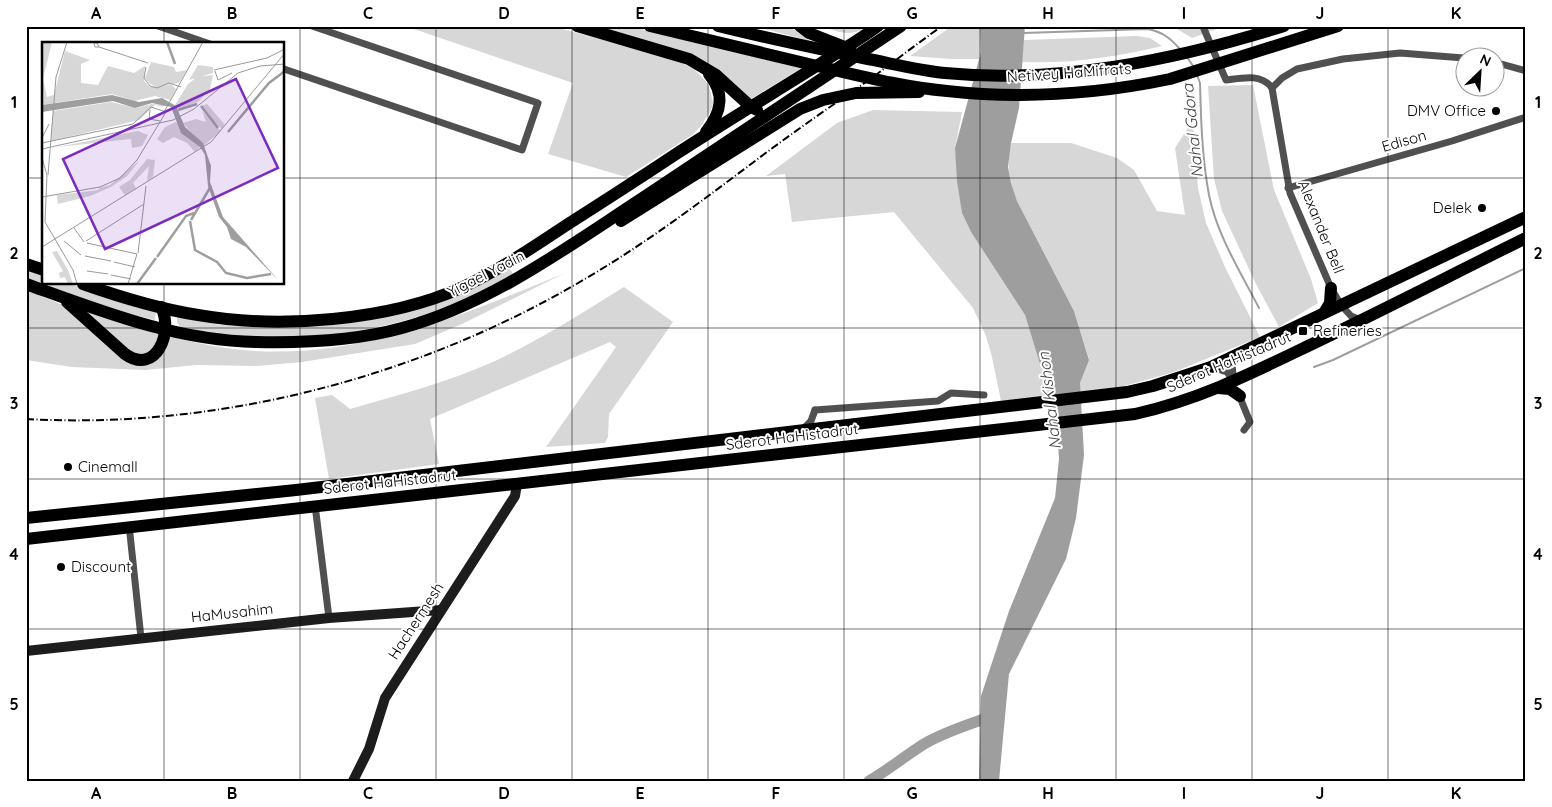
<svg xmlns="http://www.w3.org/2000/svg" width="1552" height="807" font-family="Quicksand,sans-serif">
	<rect width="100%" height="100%" fill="#fff"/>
	<g fill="#d7d7d7">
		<polygon points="405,26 551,26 648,52 682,63 694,69 701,76 708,84 711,94 713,103 711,110 701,126 692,135 626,177 548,154 573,83"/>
		<polygon points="597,26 628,26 803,67 749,100 726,78"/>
		<polygon points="753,26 789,26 810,41"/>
		<path d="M820,26H869C851,38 839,32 820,26Z"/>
		<polygon points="952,26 980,26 981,52 979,59 951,59 910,56"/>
		<polygon points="1172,26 1225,26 1192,38"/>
		<path d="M1137,36L1150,38L1162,46C1116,57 1070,64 1022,62L1024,40Z"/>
		<polygon points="1253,85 1274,190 1311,279 1318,303 1279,327 1255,282 1222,211 1214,179 1208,86"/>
		<polygon points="873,110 962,112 955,148 962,213 971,232 1025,315 1040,364 1054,379 1055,394 1001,401 992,357 986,336 973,308 894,212 792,222 785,174 766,176 837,123"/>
		<path d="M1193,120L1198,188L1206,223L1225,267L1260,337L1174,372L1121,387L1080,393V383L1089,359L1074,311L1017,201C1008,176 1007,169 1011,143H1071L1117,158L1134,170L1157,211L1185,215L1175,148Z"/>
		<polygon points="26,269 44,275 44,284 69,284 156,311 155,320 113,310 26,278"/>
		<path d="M510,269L513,274C489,288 464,300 438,310C375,333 296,343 229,336C213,334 196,330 180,327L177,322V315L198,321L220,325L266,327L319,326L357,322L478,286Z"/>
		<path d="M565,273L462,324L415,344L302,362L256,366L197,365L145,370L72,367L26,360V289L67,307L139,363L168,336C196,343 225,349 254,351C365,357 465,314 565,273Z"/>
		<path d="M624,287L673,322L609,414L608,437L605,443L546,447L616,347L610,342L430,419L439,464L329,479L315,398L332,395L350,409C399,395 448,382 495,361C540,340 582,313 624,287Z"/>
		<polygon points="80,307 161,333 153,351 134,356"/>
	</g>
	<polygon fill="#9e9e9e" points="980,26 1025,26 1019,108 1011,143 1008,167 1011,183 1017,201 1074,311 1089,360 1080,383 1084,455 1076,518 1066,559 1009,674 999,781 979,781 981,696 1009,611 1055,498 1059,459 1054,379 1040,364 1025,315 971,232 962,213 957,181 955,148 981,52"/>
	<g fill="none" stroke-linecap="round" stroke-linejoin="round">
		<g stroke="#9e9e9e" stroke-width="2">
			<path d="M1023,33L1148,29C1162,32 1169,37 1179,48"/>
			<polyline points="1187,57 1193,66"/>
			<path d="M1197,75L1200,83C1201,120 1202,158 1209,195C1217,235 1240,271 1259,308"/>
			<polyline points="1314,367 1333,360 1526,268"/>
		</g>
		<path stroke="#9e9e9e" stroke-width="11" d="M869,781C888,770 905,756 924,744C946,731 971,724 995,715"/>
		<g stroke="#505050" stroke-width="7">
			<polyline points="158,26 210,44"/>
			<path d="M1205,26L1204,29L1226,80C1242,78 1261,73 1272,88L1290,193L1331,288L1341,305L1351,316L1361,320"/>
			<polyline points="1494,62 1526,71"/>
			<polyline points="284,69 522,150 538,103 312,26"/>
			<polyline points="1272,88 1282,78 1297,69 1343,59 1400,53 1464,58"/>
			<polyline points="1288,188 1452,141 1526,117"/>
			<polyline points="1212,367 1227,372 1232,379"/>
			<polyline points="1234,382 1232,366 1236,357"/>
			<polyline points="1239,395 1250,422 1244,430"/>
			<polyline points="815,410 938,401 951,393 984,395"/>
			<polyline points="804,428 811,421 815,410"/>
			<polyline points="316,513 329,618"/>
			<polyline points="130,534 141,638"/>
		</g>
		<g stroke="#1d1d1d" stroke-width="10">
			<polyline points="26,651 329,618 441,610"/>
			<polyline points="353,781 369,749 385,698 515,496 517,484"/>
		</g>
		<g stroke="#000" stroke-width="12">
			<polyline points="577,26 689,59 716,75 751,107 757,110"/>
			<path d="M650,26C705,39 759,52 813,65C857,75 902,87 947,91C1020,99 1098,94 1170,79L1338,26"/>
			<path d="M718,26C766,38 814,48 863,58C890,63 917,70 945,73C1059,84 1175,60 1284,26"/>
			<polyline points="800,26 809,33 850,49"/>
			<path d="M706,132C721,113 726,94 709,74"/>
			<polyline points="621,221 800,109 823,100 856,93 919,92"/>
			<polyline points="26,264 44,270"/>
			<path d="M26,284C101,311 176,341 257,342C304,343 355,341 402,328C490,304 566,248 641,199C728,141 814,84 901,26"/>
			<path d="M83,284C120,297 159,309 198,315C279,329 388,321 463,287C499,270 532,248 565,226C601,203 637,180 673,156C719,126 767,97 815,67C836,53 858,41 878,26"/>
			<path d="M67,302L125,354C156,376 174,332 161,307"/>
			<polyline points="1324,313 1330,303 1331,288"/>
			<polyline points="1218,388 1230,389 1240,396"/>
			<polyline points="26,518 296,490 1127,392 1153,386 1211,367 1526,217"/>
			<path d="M26,539L1135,414C1198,400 1250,374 1308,346C1381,311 1453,274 1526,238"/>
		</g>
		<path stroke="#000" stroke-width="2" stroke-dasharray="8 2.5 1 2.5" stroke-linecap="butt" d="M26,419C223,430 427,375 595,273C655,237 711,194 767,152C797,130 828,108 859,87C887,67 914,46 942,26"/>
	</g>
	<path fill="none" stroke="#000" stroke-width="1" stroke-opacity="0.55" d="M164,26V44M300,26V781M436,26V781M572,26V781M708,26V781M844,26V781M980,26V781M1116,26V781M1252,26V781M1388,26V781M26,178H44M284,178H1526M164,284V781M26,328H1526M26,479H1526M26,629H1526"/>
	<g fill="#000" stroke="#fff" stroke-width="2">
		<circle cx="1496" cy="111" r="5"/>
		<circle cx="1482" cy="208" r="5"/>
		<rect x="1298" y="326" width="10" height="10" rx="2.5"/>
		<circle cx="68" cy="467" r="5"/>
		<circle cx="61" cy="567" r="5"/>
	</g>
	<g text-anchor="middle" stroke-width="4" stroke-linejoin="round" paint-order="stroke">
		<g font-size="15" fill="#000" stroke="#fff">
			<text transform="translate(1069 73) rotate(-4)" y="5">Netivey HaMifrats</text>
			<text transform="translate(1404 141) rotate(-16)" y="5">Edison</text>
			<text transform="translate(1321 227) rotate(68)" y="5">Alexander Bell</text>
			<text transform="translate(486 274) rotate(-27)" y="5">Yigael Yadin</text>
			<text transform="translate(1229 362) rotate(-23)" y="5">Sderot HaHistadrut</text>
			<text transform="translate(792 437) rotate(-7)" y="5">Sderot HaHistadrut</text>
			<text transform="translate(390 482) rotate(-6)" y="5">Sderot HaHistadrut</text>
			<text transform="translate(232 613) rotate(-6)" y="5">HaMusahim</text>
			<text transform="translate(416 621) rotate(-57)" y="5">Hachermesh</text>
		</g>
		<g font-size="15" fill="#000" stroke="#fff" text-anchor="start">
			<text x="1486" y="116" text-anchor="end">DMV Office</text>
			<text x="1472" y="213" text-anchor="end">Delek</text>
			<text x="1313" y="336">Refineries</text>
			<text x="78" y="472">Cinemall</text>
			<text x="71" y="572">Discount</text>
		</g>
		<g font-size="16" font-style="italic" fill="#3f3f3f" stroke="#fff">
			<text transform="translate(1192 131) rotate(-96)" y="6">Nahal Gdora</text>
			<text transform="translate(1049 401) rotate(-97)" y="6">Nahal Kishon</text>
		</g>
	</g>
	<g transform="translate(42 42)">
		<rect width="242" height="242" fill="#fff"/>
		<path d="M0,0H10L1,37L5,55L12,53L23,9L48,18L39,22V41L56,43L66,24L92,31L103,24L102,39L108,45L130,43L134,47L128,58L113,54L92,59L70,52L0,63ZM109,20L132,25L134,30L145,28L137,41L115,45L108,42L103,36ZM156,23L171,25V31L147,38ZM171,33L168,47L156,60L136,67L133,63L146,42L155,35ZM69,60L94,66L109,62L124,63L121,65L113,63L97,78L9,99L11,69ZM165,62L183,83L180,87L165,74L160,64ZM160,69L179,89L161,104L141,81L154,77L164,80ZM134,80L158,105L153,110L145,101L132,95L121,101L115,97L123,85ZM96,89L106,93L100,104L90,106L89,97L16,105ZM105,117L113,118L111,135L105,139L107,124L91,141L94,146L83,153L77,145L88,138ZM98,118L85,134L69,145L48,154L16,162L15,153L57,148L56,150L57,146L68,143ZM15,209L26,228L31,242H26L23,235L18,236L17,231L21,229L10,210Z" fill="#d7d7d7"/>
		<path d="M70,53L97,60L120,56L134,64L143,85L161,101L169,124L168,140L181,175L237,239L204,205L189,197L185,185L177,175L166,144L163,113L158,105L139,91L129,65L110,61L93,66L71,59L0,70V63Z" fill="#9e9e9e"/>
		<path fill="none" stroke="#9e9e9e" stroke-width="2.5" d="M125,0L133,22M159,64L176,86M136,68L155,62M186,90L227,41L243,29M149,178L169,144M148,179L153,208L175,220L184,231L205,236L229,232M115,215L144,174L152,171M95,242L114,216"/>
		<path fill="none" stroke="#999" stroke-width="1" d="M44,0L55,1L57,5H53L52,2M57,5L106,21M104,25L102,36L108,44L115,46L127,41L139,45M172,28L225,16L243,7M173,29L176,38L190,31M108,68L107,77L118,79M122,70L161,0M0,96L7,82M0,101L91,82L109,65L124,70M0,107L131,78L152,67L196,31L218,24L243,22M0,116L5,133L3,180L31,228L35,242M6,133L14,35L25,0M0,155L58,145L78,136L95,118L124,70M32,186L42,200M22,199L39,213M44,199L102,162M45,201L95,212M0,205L169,100L243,11M96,211L104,144M43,214L69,219M72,220L93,225M45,229L66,232M69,233L89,237M86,242L95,212"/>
		<path fill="#7b2cbf" fill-opacity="0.15" stroke="#7b2cbf" stroke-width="2.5" d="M194,37L236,126L63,207L21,117Z"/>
		<rect width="242" height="242" fill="none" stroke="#000" stroke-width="2.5"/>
	</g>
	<rect width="1552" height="807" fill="none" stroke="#ffffff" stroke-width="55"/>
	<g transform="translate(1480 72) rotate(25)"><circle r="24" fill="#ffffff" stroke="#999999"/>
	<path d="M0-4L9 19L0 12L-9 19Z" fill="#000000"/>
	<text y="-8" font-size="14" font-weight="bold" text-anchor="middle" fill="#000000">N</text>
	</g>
	<rect x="28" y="28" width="1496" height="752" fill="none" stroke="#000" stroke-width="2"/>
	<g font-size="16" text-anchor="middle" font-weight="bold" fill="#000">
		<text x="96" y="19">A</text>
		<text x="232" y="19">B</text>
		<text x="368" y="19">C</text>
		<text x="504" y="19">D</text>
		<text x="640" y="19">E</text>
		<text x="776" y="19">F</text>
		<text x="912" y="19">G</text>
		<text x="1048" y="19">H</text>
		<text x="1184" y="19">I</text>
		<text x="1320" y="19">J</text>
		<text x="1456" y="19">K</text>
		<text x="14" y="108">1</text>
		<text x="1538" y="108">1</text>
		<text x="14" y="259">2</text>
		<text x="1538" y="259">2</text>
		<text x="14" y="409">3</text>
		<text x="1538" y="409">3</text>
		<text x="14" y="560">4</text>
		<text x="1538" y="560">4</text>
		<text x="14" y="710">5</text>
		<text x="1538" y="710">5</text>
		<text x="96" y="799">A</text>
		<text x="232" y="799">B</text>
		<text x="368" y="799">C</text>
		<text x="504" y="799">D</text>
		<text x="640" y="799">E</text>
		<text x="776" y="799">F</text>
		<text x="912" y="799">G</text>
		<text x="1048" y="799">H</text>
		<text x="1184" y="799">I</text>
		<text x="1320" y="799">J</text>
		<text x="1456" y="799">K</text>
	</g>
</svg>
